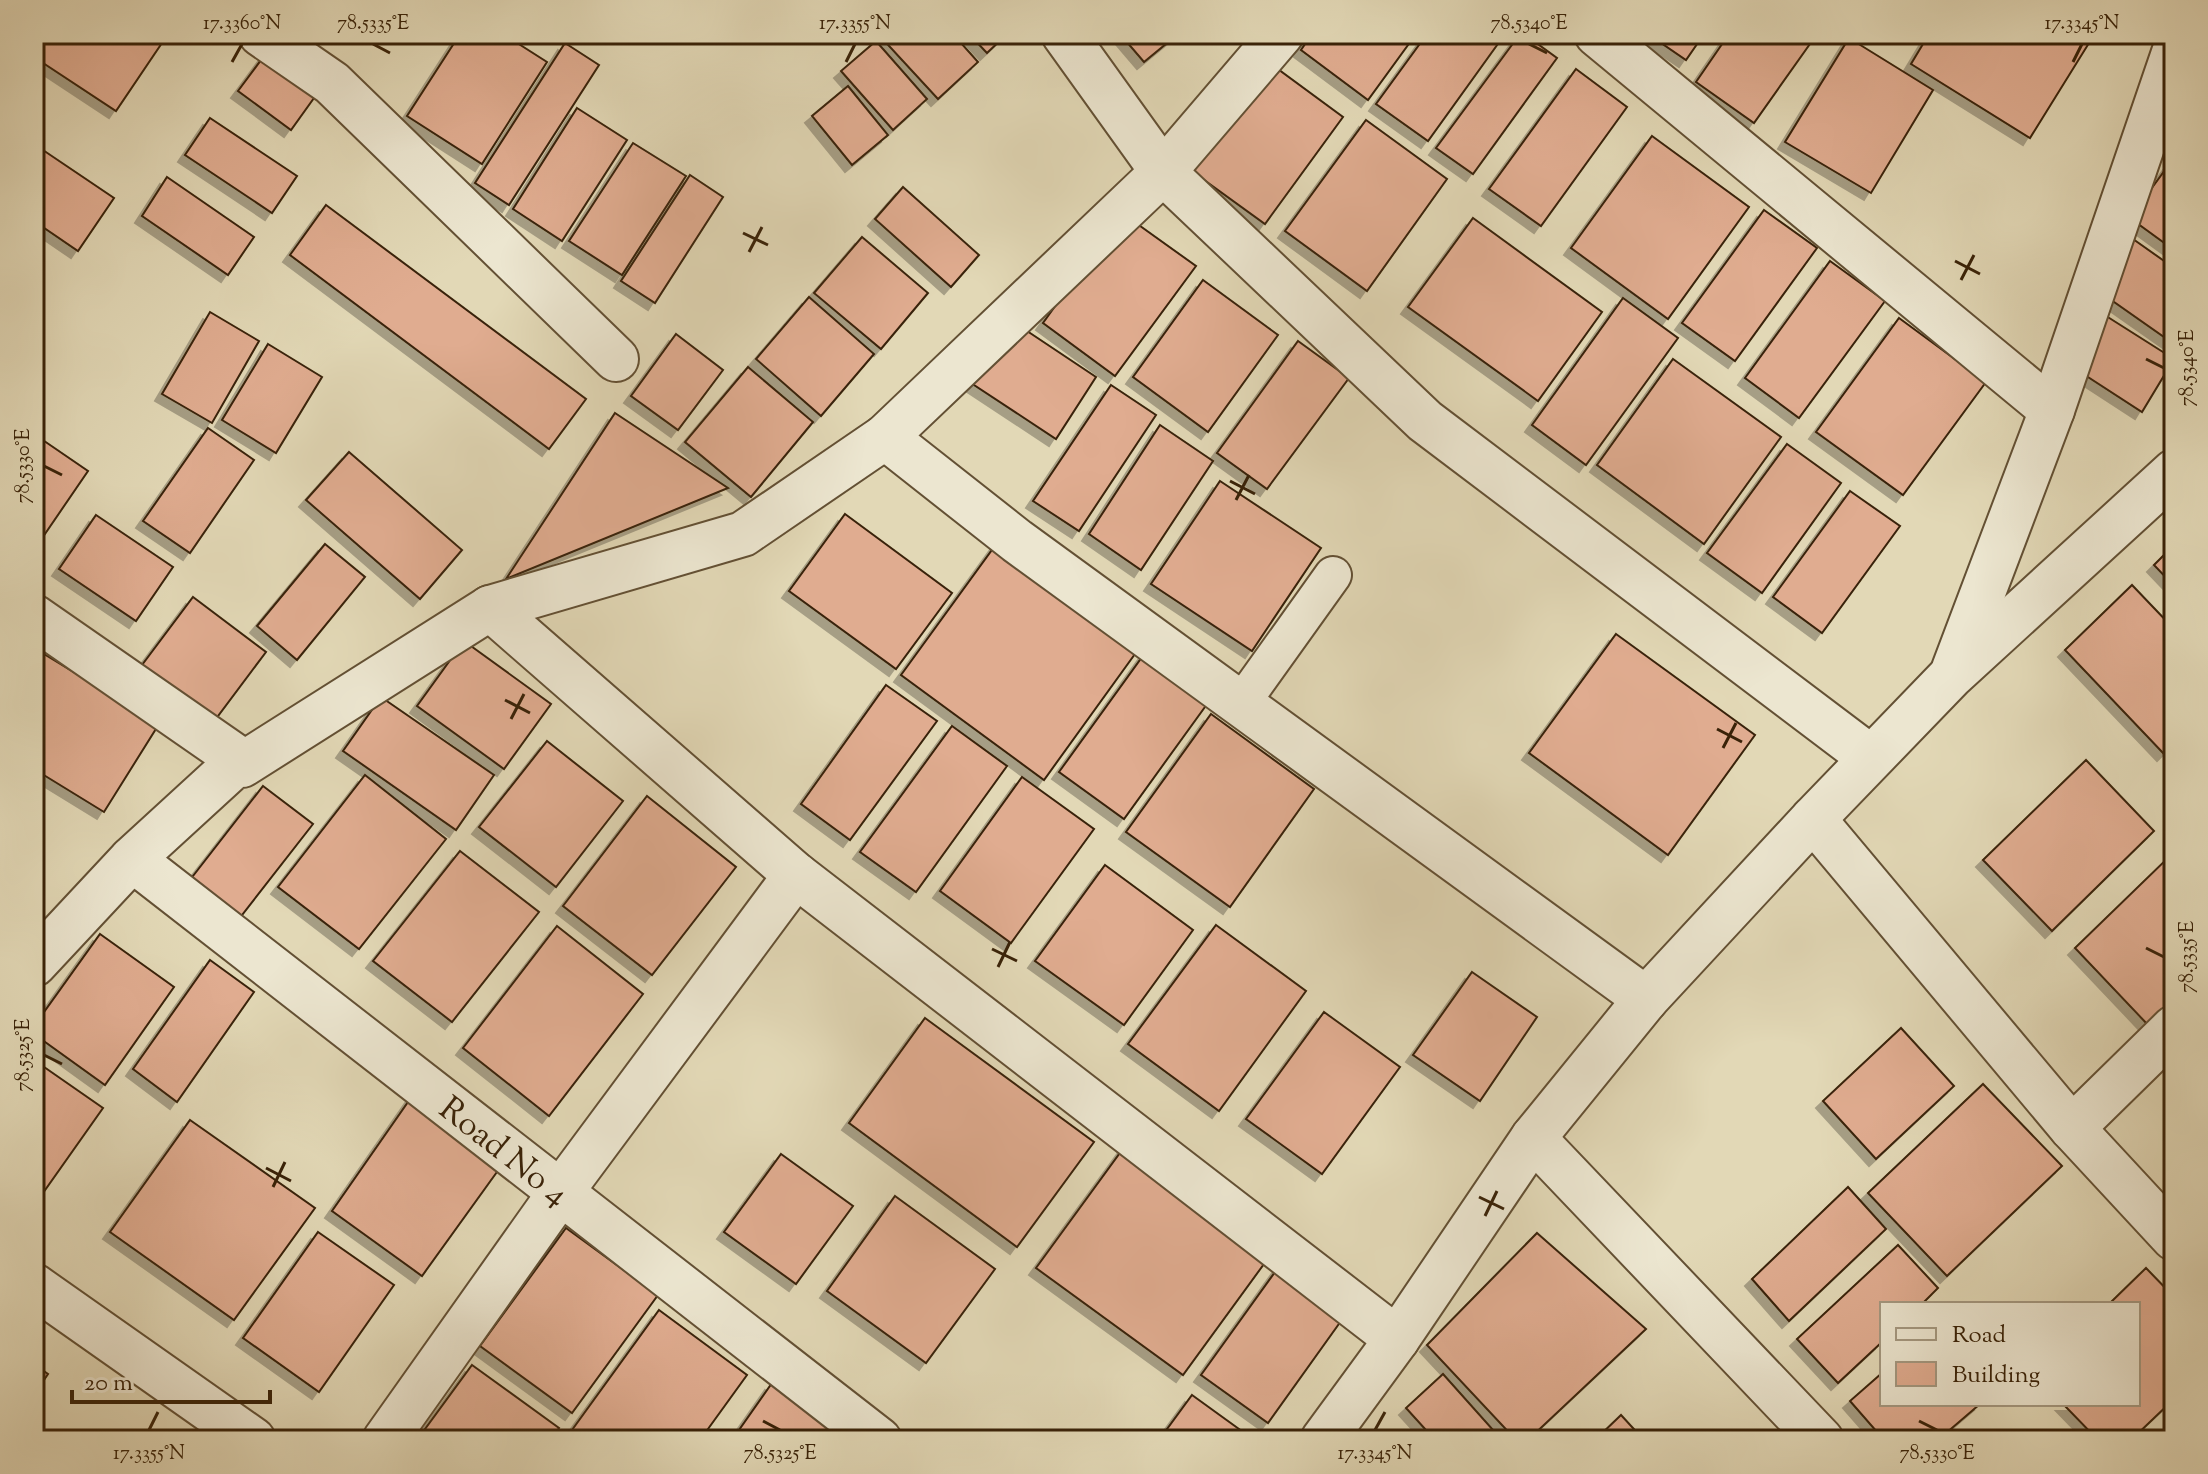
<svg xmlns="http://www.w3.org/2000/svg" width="2208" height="1474" font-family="'Sorts Mill Goudy',serif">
	<defs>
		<filter id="shadow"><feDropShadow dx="-7" dy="7" stdDeviation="0" flood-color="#0004"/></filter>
	</defs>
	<rect width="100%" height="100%" fill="#e2d8b6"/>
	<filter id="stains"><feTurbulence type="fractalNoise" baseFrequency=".0025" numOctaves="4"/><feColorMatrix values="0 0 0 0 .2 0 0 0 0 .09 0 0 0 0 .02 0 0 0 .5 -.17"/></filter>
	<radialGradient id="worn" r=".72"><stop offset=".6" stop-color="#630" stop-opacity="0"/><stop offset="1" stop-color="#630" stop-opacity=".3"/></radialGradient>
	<g fill="#e0ac90" stroke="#392208" stroke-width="2" filter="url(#shadow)">
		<polygon points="34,34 168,34 116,111 34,57"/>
		<polygon points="460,34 503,34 547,62 482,164 407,116"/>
		<polygon points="878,34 953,34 978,62 938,99"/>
		<polygon points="969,34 1007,34 987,53"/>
		<polygon points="1120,34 1178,34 1144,62"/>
		<polygon points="1312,34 1416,34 1368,100 1301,50"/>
		<polygon points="1427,34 1505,34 1428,141 1376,104"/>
		<polygon points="1520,34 1524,34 1557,58 1473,174 1436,148"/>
		<polygon points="1648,34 1704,34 1686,60"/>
		<polygon points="1729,34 1817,34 1754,123 1696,82"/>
		<polygon points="1929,34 2092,34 2094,35 2030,138 1911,64"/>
		<polygon points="1849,38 1933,90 1871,193 1785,142"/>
		<polygon points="876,41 927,99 893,130 841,71"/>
		<polygon points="565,43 599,65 509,205 475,183"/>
		<polygon points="267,52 319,91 291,130 238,91"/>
		<polygon points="1267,61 1343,117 1265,224 1189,169"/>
		<polygon points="1576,69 1627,107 1541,226 1489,189"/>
		<polygon points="848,86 888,135 852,165 812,116"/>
		<polygon points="577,108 627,140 562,241 513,209"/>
		<polygon points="210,118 297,176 272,213 185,155"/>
		<polygon points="1366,120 1447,179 1367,291 1285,231"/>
		<polygon points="1652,136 1749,207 1668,319 1571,248"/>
		<polygon points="633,143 686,176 622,275 569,241"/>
		<polygon points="34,144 114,198 78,251 34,221"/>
		<polygon points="2173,159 2174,160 2174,250 2130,218"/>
		<polygon points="690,175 723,197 655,303 621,281"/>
		<polygon points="167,177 254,237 228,275 142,216"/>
		<polygon points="903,187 979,255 951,287 875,219"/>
		<polygon points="326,205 586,399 549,449 290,255"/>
		<polygon points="1764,210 1817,248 1735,361 1682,323"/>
		<polygon points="1122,213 1196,266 1115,376 1043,323"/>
		<polygon points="1473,218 1602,312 1538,401 1408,307"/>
		<polygon points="862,237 928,293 881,349 814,293"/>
		<polygon points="2133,239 2174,268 2174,344 2097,290"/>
		<polygon points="1830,261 1885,301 1799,418 1745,378"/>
		<polygon points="1203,280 1278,335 1208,432 1133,377"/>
		<polygon points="809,297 874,354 821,416 756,359"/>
		<polygon points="1623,298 1678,338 1586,465 1532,425"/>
		<polygon points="210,312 259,341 212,423 162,394"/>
		<polygon points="2103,314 2174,359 2142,412 2071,366"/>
		<polygon points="1899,318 1986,382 1903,495 1816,432"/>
		<polygon points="1012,321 1096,377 1056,439 971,383"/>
		<polygon points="676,334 723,370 678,430 631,396"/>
		<polygon points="1298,341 1349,378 1267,489 1217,453"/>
		<polygon points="268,344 322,377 276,453 222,420"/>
		<polygon points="1673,359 1781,437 1704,544 1597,465"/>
		<polygon points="748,367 813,422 751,497 685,442"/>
		<polygon points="1111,385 1156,415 1079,531 1033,501"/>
		<polygon points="615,413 728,488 506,579"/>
		<polygon points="1160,425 1213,461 1141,570 1089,534"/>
		<polygon points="208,428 254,460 190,553 143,521"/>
		<polygon points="34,434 88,471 34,550"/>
		<polygon points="1787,444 1841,483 1762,593 1707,553"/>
		<polygon points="349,452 462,550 420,599 306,500"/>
		<polygon points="1220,481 1321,548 1252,651 1151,584"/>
		<polygon points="1850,491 1900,526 1822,633 1773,597"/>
		<polygon points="845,514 952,593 896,669 789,591"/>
		<polygon points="96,515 173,567 136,621 59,569"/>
		<polygon points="997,543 1140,647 1044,780 901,675"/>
		<polygon points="325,544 365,577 297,660 257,626"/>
		<polygon points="2174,545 2174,586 2154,565"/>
		<polygon points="2132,585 2174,629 2174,744 2164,754 2065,650"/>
		<polygon points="193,597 266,652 215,720 142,665"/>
		<polygon points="1616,634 1755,735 1668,855 1529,753"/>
		<polygon points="464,641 551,704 504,769 417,706"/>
		<polygon points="34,648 159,724 104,812 34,769"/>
		<polygon points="1145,653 1210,700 1124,819 1059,772"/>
		<polygon points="886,685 937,721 850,840 801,804"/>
		<polygon points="381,697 494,775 456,830 343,751"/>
		<polygon points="1211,714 1314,789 1230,907 1126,832"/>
		<polygon points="952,726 1007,766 916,892 860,852"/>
		<polygon points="547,741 623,801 556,887 479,827"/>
		<polygon points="2086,760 2154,831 2052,931 1983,860"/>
		<polygon points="365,775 446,839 359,949 278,887"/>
		<polygon points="1022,777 1094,829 1011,943 940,891"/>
		<polygon points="263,786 313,824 235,924 186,885"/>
		<polygon points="647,796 736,867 652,975 563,906"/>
		<polygon points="460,851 539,912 452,1022 373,961"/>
		<polygon points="2174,852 2174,1002 2149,1026 2075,948"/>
		<polygon points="1105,865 1193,930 1124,1025 1035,961"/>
		<polygon points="1216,925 1306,991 1219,1111 1128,1044"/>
		<polygon points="557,926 643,994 549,1116 463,1048"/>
		<polygon points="100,934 174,987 105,1085 34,1034 34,1026"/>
		<polygon points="210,960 254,992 177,1102 133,1069"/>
		<polygon points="1472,972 1537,1017 1480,1101 1413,1055"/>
		<polygon points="1324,1012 1400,1067 1322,1174 1246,1119"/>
		<polygon points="925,1018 1094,1142 1017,1247 849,1123"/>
		<polygon points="1901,1028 1954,1086 1876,1159 1823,1101"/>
		<polygon points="34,1060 103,1108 38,1200 34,1197"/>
		<polygon points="1983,1084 2062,1166 1947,1276 1868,1193"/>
		<polygon points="415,1092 507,1158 422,1276 332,1211"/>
		<polygon points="190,1120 315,1208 234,1320 110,1232"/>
		<polygon points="1125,1146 1272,1253 1183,1375 1036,1268"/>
		<polygon points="781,1154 853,1206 796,1284 724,1232"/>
		<polygon points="1848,1187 1886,1229 1789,1321 1752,1279"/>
		<polygon points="895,1196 995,1269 926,1363 827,1291"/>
		<polygon points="566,1228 658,1295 572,1413 480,1346"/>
		<polygon points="318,1232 394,1285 319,1392 243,1338"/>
		<polygon points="1537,1233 1646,1329 1528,1440 1516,1440 1427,1345"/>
		<polygon points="1898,1245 1938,1288 1922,1304 1882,1304 1882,1342 1838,1383 1797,1339"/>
		<polygon points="1280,1265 1346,1314 1268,1423 1201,1375"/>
		<polygon points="2146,1268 2174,1297 2174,1399 2131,1440 2098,1440 2063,1404 2138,1404 2138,1304 2109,1304"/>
		<polygon points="659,1310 747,1375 700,1440 586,1440 572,1430"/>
		<polygon points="34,1364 48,1374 34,1395"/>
		<polygon points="472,1365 559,1428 551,1440 417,1440"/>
		<polygon points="1882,1373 1882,1404 1980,1404 1938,1440 1884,1440 1850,1401"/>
		<polygon points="1443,1374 1502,1440 1435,1440 1406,1408"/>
		<polygon points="772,1383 850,1440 732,1440"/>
		<polygon points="1192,1395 1250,1437 1248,1440 1159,1440"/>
		<polygon points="1621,1415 1644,1440 1595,1440"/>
	</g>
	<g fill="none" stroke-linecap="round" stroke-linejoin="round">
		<g stroke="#635034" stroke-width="40">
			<polyline id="service" points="1240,705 1333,575"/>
		</g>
		<g stroke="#635034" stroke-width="48">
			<g id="minor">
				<polyline points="261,34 332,83 616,359"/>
				<polyline points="1064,34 1163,172 1425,421 1871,758"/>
				<polyline points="1597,34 2052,410"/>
				<polyline points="885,437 1017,541 1646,999"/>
				<polyline points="490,608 796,875 1397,1339"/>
				<polyline points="34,617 240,760"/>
				<polyline points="1954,669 2052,410 2174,53"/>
				<polyline points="1813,819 2072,1128 2174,1238"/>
				<polyline points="132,859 879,1440"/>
				<polyline points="34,964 132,859 240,760 242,765 490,608 743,534 885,437 1163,172 1281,34"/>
				<polyline points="2072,1128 2174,1028"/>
				<polyline points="1533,1138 1821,1440"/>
				<polyline points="34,1286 253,1440"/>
				<polyline points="385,1440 560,1193 796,875"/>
				<polyline points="1323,1440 1397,1339 1533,1138 1646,999 1813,819 1951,676 2174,472"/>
			</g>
		</g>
		<use href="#service" stroke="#ece6d0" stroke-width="36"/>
		<use href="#minor" stroke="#ece6d0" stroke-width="44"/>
	</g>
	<path fill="none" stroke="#392208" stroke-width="3" d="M373,44L390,53M1529,44L1547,53M232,62L242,44M846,62L855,44M2073,62L2082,44M743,233L768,245M749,252L762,227M1955,261L1980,274M1961,280L1974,255M2146,359L2164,368M44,466L62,475M1230,481L1255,494M1236,500L1249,475M505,700L530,713M511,719L524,694M1717,729L1742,742M1723,748L1736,723M2146,948L2164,957M992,949L1017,961M998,967L1010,942M44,1055L62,1064M266,1168L291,1181M273,1187L285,1162M1479,1197L1504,1209M1485,1216L1497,1191M763,1421L780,1430M1919,1421L1937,1430M149,1430L158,1412M1375,1430L1385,1412"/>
	<g text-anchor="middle" stroke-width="6" stroke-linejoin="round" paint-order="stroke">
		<g font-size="34" fill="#392208" stroke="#ece6d0">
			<text transform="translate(505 1150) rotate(38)" y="12">Road No 4</text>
		</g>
	</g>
	<rect width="2208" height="1474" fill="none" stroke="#e2d8b6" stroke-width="88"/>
	<rect x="1880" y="1302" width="260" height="104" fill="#ece6d0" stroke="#a49880" stroke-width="2"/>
	<rect x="1896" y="1328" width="40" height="12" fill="#ece6d0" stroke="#a49880" stroke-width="2"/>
	<text x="1952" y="1342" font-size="24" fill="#392208">Road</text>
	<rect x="1896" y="1362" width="40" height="24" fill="#e0ac90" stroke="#a49880" stroke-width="2"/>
	<text x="1952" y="1382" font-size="24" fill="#392208">Building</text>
	<path d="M72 1390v12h198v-12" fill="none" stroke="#392208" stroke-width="4"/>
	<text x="84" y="1390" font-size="24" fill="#392208" stroke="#ece6d0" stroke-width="6" paint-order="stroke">20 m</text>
	<rect x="44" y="44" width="2120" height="1386" fill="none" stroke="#392208" stroke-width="3"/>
	<g font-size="20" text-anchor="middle" fill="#392208">
		<text x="242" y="29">17.3360°N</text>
		<text x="373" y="29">78.5335°E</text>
		<text x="855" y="29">17.3355°N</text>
		<text x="1529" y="29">78.5340°E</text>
		<text x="2082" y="29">17.3345°N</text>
		<text transform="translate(2186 368) rotate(-90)" y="7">78.5340°E</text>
		<text transform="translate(22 466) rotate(-90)" y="7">78.5330°E</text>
		<text transform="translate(2186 957) rotate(-90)" y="7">78.5335°E</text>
		<text transform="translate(22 1055) rotate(-90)" y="7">78.5325°E</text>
		<text x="149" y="1459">17.3355°N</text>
		<text x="780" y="1459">78.5325°E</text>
		<text x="1375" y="1459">17.3345°N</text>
		<text x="1937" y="1459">78.5330°E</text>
	</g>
	<rect width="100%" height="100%" filter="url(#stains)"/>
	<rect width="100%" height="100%" fill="url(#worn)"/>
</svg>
